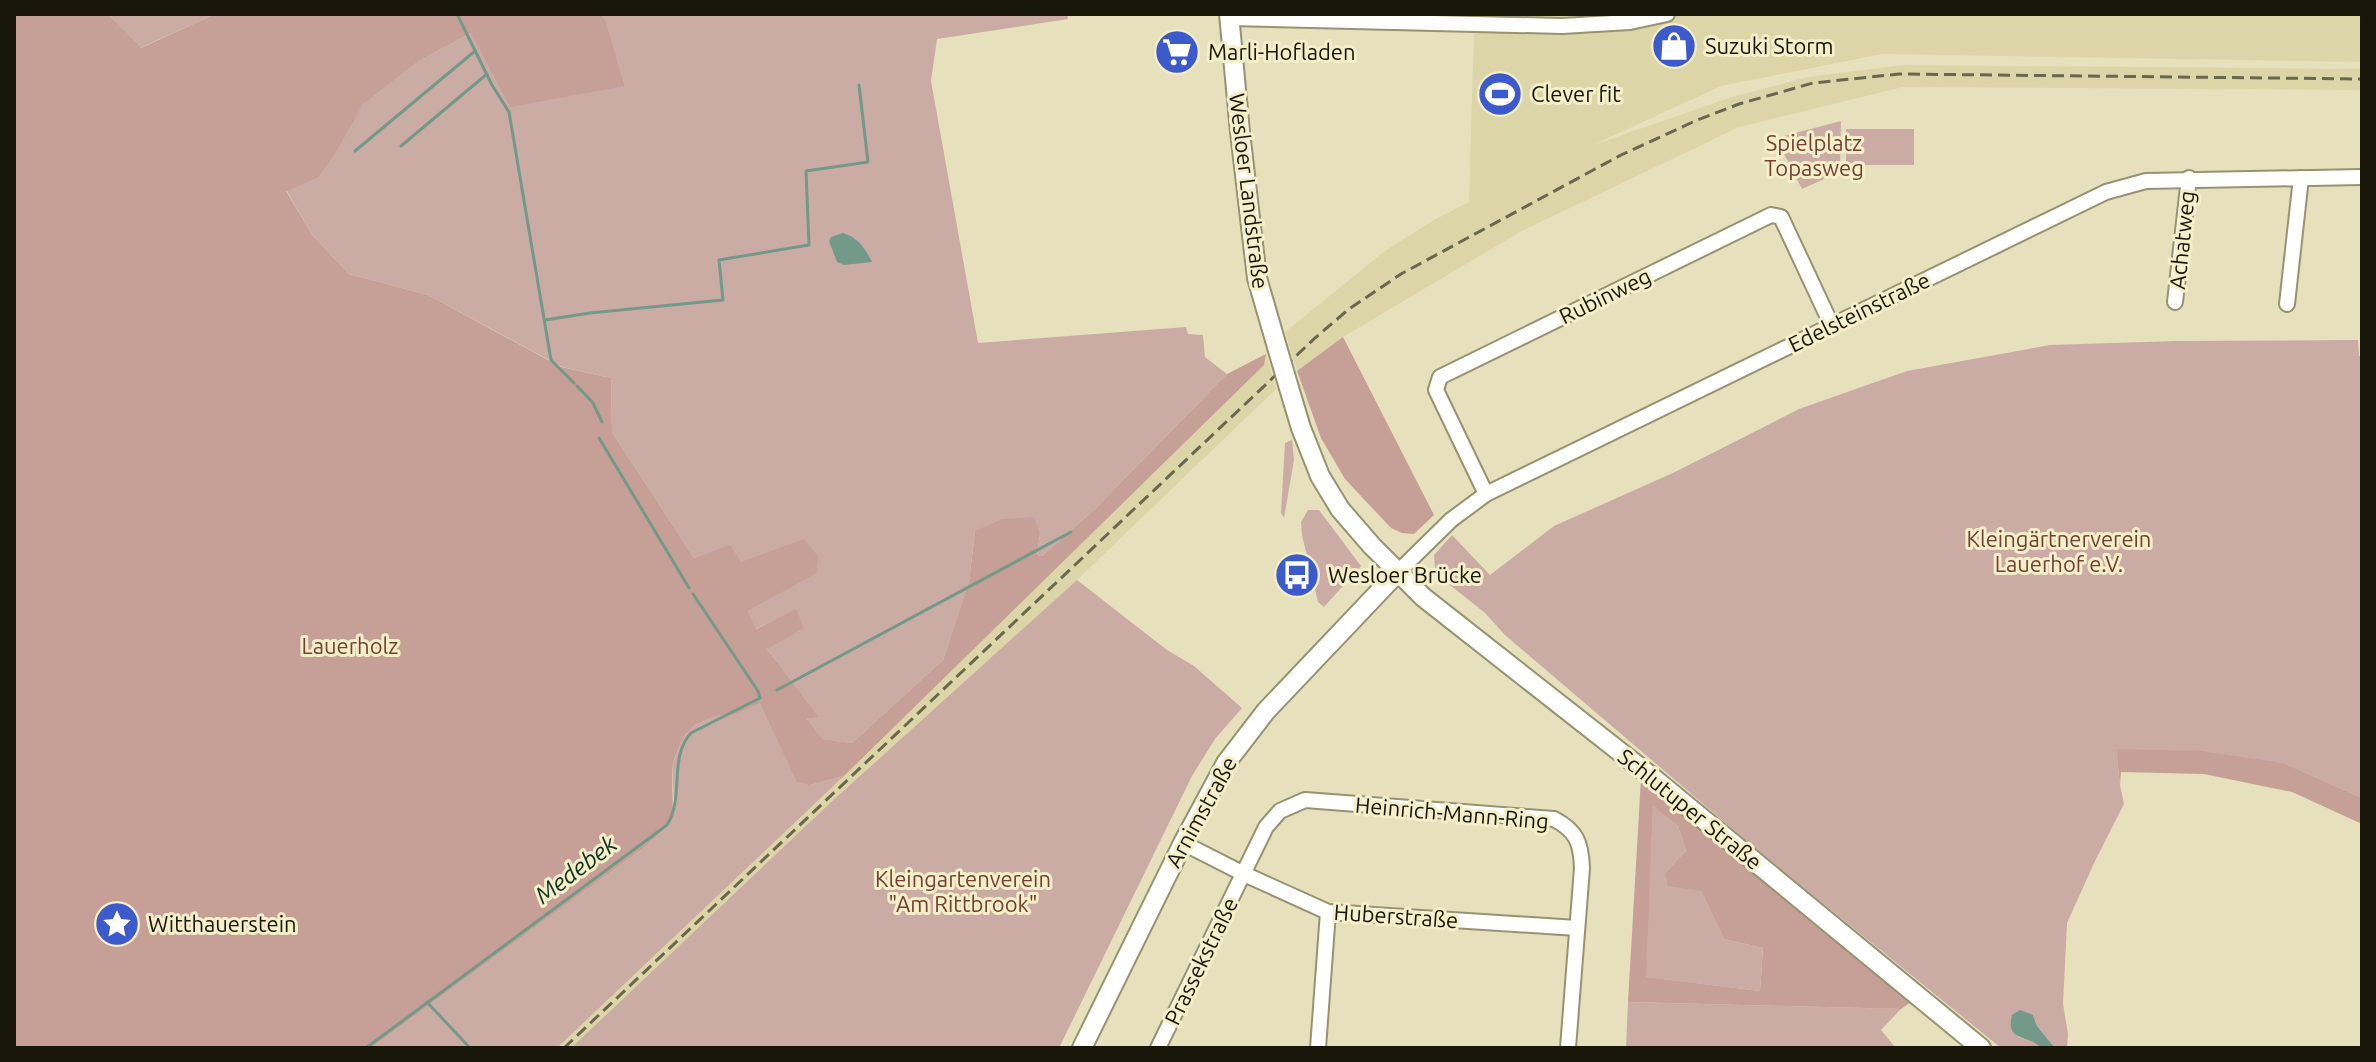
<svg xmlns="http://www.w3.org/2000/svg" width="2376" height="1062" font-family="Ubuntu,sans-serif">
	<rect width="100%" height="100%" fill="#e6e1bc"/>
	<g fill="#dcd5a8">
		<polygon points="1362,14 2362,14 2362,62 1882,54 1721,86 1593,145 1732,97 1808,77 1903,65 2362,69 2362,90 1903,87 1739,127 1520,232 1343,337 1297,371 1285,332 1385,251 1434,220 1469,202 1474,32 1362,29"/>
		<polygon points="1266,354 1276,389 1077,580 830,803 571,1048 557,1048 844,776 1264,365"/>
	</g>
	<g fill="#cbaca5">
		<polygon points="108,14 215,14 140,48"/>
		<polygon points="601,14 1067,14 1068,19 937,39 931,81 978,343 1186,327 1188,334 1203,335 1205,357 1227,374 1093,511 1042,556 1037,555 1040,534 975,531 969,581 943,660 852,743 821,739 807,719 818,716 767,649 796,610 755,629 746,611 816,574 740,562 730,546 694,558 612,432 611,378 562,367 428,295 349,274 313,236 286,190 318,178 333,158 362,104 419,61 471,33 625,86 606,23"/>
		<polygon points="1841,121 1840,172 1802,189 1776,138"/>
		<rect x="1846" y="129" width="68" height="36"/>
		<polygon points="2358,340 2359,356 2362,356 2362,798 2284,763 2116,749 2120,785 2124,804 2095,861 2067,923 2063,1004 2068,1034 2067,1048 2055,1048 2037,1026 2033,1015 2018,1037 2037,1043 2041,1048 2001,1048 1756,849 1505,635 1485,613 1440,577 1435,569 1434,555 1452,535 1490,575 1554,526 1675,472 1799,409 1907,371 2050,345 2175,341"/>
		<polygon points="1292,440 1294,460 1284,518 1281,513 1285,443"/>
		<polygon points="1308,510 1319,510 1361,566 1324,607 1318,602 1302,535 1301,522"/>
		<polygon points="1077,580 1167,650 1194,666 1242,708 1215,739 1192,776 1059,1048 571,1048 830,803"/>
		<polygon points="760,702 810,785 844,776 557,1048 371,1048 645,847 668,826 674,803 672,765 683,737 695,725 716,716 733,715"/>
		<polygon points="1653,805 1678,826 1686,851 1665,873 1701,891 1724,939 1763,948 1760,991 1645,977"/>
		<polygon points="1628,1002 1901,1009 1881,1030 1896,1048 1626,1048"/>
	</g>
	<g fill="#c69f96" fill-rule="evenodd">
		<polygon points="14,14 108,14 141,48 215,14 601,14 606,22 625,86 510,107 471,33 419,61 363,104 333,158 318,178 286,191 313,236 349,274 428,295 561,367 611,378 612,432 694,558 730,545 741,562 804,539 818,556 816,574 747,611 756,629 796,609 804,628 767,649 819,717 807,719 822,739 852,743 943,660 969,581 975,531 1002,519 1034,517 1040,534 1037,555 1042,556 1093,511 1227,374 1266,354 1264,365 844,776 810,785 797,782 760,703 733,715 716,716 695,725 683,737 672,765 673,818 668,826 645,847 371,1048 14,1048"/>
		<polygon points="1343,337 1434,515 1414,534 1402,533 1391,528 1345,479 1321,438 1297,371"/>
		<polygon points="2116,749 2201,751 2284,763 2362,798 2362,824 2292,792 2204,774 2121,772 2120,785"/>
		<path d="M1641,778L1911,1002L1901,1009L1628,1002ZM1653,806L1678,826L1686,851L1665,873L1668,886L1701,891L1724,939L1763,948L1760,991L1646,977Z"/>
	</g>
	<g fill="#73998a">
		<path d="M843,233C858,238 865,248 872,262L844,265L837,262L829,241L831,237Z"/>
		<path d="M2020,1010L2033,1015L2037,1026L2055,1048H2041C2029,1034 2005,1043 2012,1015Z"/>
	</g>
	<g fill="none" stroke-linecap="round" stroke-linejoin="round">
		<g stroke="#73998a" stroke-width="3">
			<polyline points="457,14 492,85 509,112 551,360 574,383"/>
			<polyline points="401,146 487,74"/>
			<polyline points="355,151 475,51"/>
			<polyline points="545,320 590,313 723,300 719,260 809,245 806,171 868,162 859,85"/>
			<polyline points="577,386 593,403 602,422"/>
			<polyline points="599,438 689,588"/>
			<polyline points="777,690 1071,532"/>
			<polyline points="427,1002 470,1048"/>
			<path d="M366,1048L667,825C685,796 668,758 691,733L760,698L758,691L693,594"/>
		</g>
		<g stroke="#97926f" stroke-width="18">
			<g id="minor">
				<polyline points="1230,18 1562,26 1630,22 1667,14"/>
				<polyline points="2175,302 2189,178"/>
				<polyline points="2287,304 2301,178"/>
				<polyline points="1486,494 1436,390 1440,377 1771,215 1781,217 1832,326"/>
				<polyline points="1398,572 1451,520 1486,494 2106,192 2146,181 2362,177"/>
				<polyline points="1183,843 1244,874 1328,912 1577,928"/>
				<path d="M1158,1048L1266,827L1280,811L1305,800L1554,819C1577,831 1581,843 1582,868L1568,1048"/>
				<polyline points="1318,1048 1328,912"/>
			</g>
		</g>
		<g stroke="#97926f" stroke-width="22">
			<g id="major">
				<polyline points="1229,14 1240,132 1257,278 1277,347"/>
				<polyline points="1289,388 1301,428 1320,476 1340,509 1372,546 1423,597 1652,777 1981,1048"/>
				<polyline points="1082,1048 1183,843 1226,763 1266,711 1398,572"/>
			</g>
		</g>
		<use href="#minor" stroke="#fff" stroke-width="14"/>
		<use href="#major" stroke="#fff" stroke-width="18"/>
		<polyline stroke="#6a6750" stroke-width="3" stroke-dasharray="12 6" stroke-linecap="butt" points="564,1048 1315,338 1349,309 1401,274 1621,155 1695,121 1739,104 1813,83 1899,74 2362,79"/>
		<g stroke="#97926f" stroke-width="22" stroke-linecap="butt">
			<polyline id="major-bridge" points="1277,347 1289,388"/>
		</g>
		<use href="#major-bridge" stroke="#fff" stroke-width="18"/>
	</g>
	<defs>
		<g id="shop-disc" transform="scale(2.3)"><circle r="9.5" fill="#3d5acd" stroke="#f4eec9"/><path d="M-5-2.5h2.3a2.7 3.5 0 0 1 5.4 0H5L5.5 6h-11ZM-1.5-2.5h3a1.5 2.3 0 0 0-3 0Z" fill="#fff"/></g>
		<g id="supermarket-disc" transform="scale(2.3)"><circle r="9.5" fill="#3d5acd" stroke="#f4eec9"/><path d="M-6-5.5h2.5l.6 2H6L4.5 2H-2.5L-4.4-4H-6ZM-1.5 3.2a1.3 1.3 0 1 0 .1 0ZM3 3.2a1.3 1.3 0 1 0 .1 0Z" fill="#fff"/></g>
		<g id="stadium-disc" transform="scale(2.3)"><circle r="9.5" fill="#3d5acd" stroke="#f4eec9"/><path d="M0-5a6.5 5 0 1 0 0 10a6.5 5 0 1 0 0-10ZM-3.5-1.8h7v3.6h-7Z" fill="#fff"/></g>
		<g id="bus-disc" transform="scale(2.3)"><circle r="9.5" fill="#3d5acd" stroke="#f4eec9"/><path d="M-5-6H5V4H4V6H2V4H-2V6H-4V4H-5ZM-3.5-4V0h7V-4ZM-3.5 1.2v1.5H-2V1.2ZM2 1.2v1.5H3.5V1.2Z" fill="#fff"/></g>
		<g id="sight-disc" transform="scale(2.3)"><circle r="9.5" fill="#3d5acd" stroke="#f4eec9"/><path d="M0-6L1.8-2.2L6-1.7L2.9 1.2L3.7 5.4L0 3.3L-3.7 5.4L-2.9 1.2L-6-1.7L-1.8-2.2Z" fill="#fff"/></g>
	</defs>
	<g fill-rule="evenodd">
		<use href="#shop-disc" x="1674" y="46"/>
		<use href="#supermarket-disc" x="1177" y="52"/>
		<use href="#stadium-disc" x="1500" y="94"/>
		<use href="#bus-disc" x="1297" y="575"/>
		<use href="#sight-disc" x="117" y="924"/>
	</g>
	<g text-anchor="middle" stroke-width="6" stroke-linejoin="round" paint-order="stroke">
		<g font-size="22" fill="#181609" stroke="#f4eec9" text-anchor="start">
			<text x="1705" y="54">Suzuki Storm</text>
			<text x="1208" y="60">Marli-Hofladen</text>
			<text x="1531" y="102">Clever fit</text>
			<text x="1328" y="583">Wesloer Brücke</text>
			<text x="148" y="932">Witthauerstein</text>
		</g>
		<g font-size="22" fill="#754034" stroke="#f4eec9">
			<text x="1814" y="151">Spielplatz<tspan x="1814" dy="25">Topasweg</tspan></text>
			<text x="2059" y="547">Kleingärtnerverein<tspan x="2059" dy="25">Lauerhof e.V.</tspan></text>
			<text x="350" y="654">Lauerholz</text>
			<text x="963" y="887">Kleingartenverein<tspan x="963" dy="25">"Am Rittbrook"</tspan></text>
		</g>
		<g font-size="22" fill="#181609" stroke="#f4eec9">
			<text transform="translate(1249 191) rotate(83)" y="8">Wesloer Landstraße</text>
			<text transform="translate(2182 240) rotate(-84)" y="8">Achatweg</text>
			<text transform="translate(1605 296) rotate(-26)" y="8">Rubinweg</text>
			<text transform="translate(1859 312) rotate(-26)" y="8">Edelsteinstraße</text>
			<text transform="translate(1690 809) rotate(39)" y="8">Schlutuper Straße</text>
			<text transform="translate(1201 812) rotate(-61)" y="8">Arnimstraße</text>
			<text transform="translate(1452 813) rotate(5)" y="8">Heinrich-Mann-Ring</text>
			<text transform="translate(1396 916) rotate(4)" y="8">Huberstraße</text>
			<text transform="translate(1201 961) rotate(-64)" y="8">Prassekstraße</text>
		</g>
		<g font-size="24" font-style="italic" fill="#103327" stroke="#f4eec9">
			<text transform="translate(576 870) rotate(-37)" y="8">Medebek</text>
		</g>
	</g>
	<rect width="2376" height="1062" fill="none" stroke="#181609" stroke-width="32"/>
</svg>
